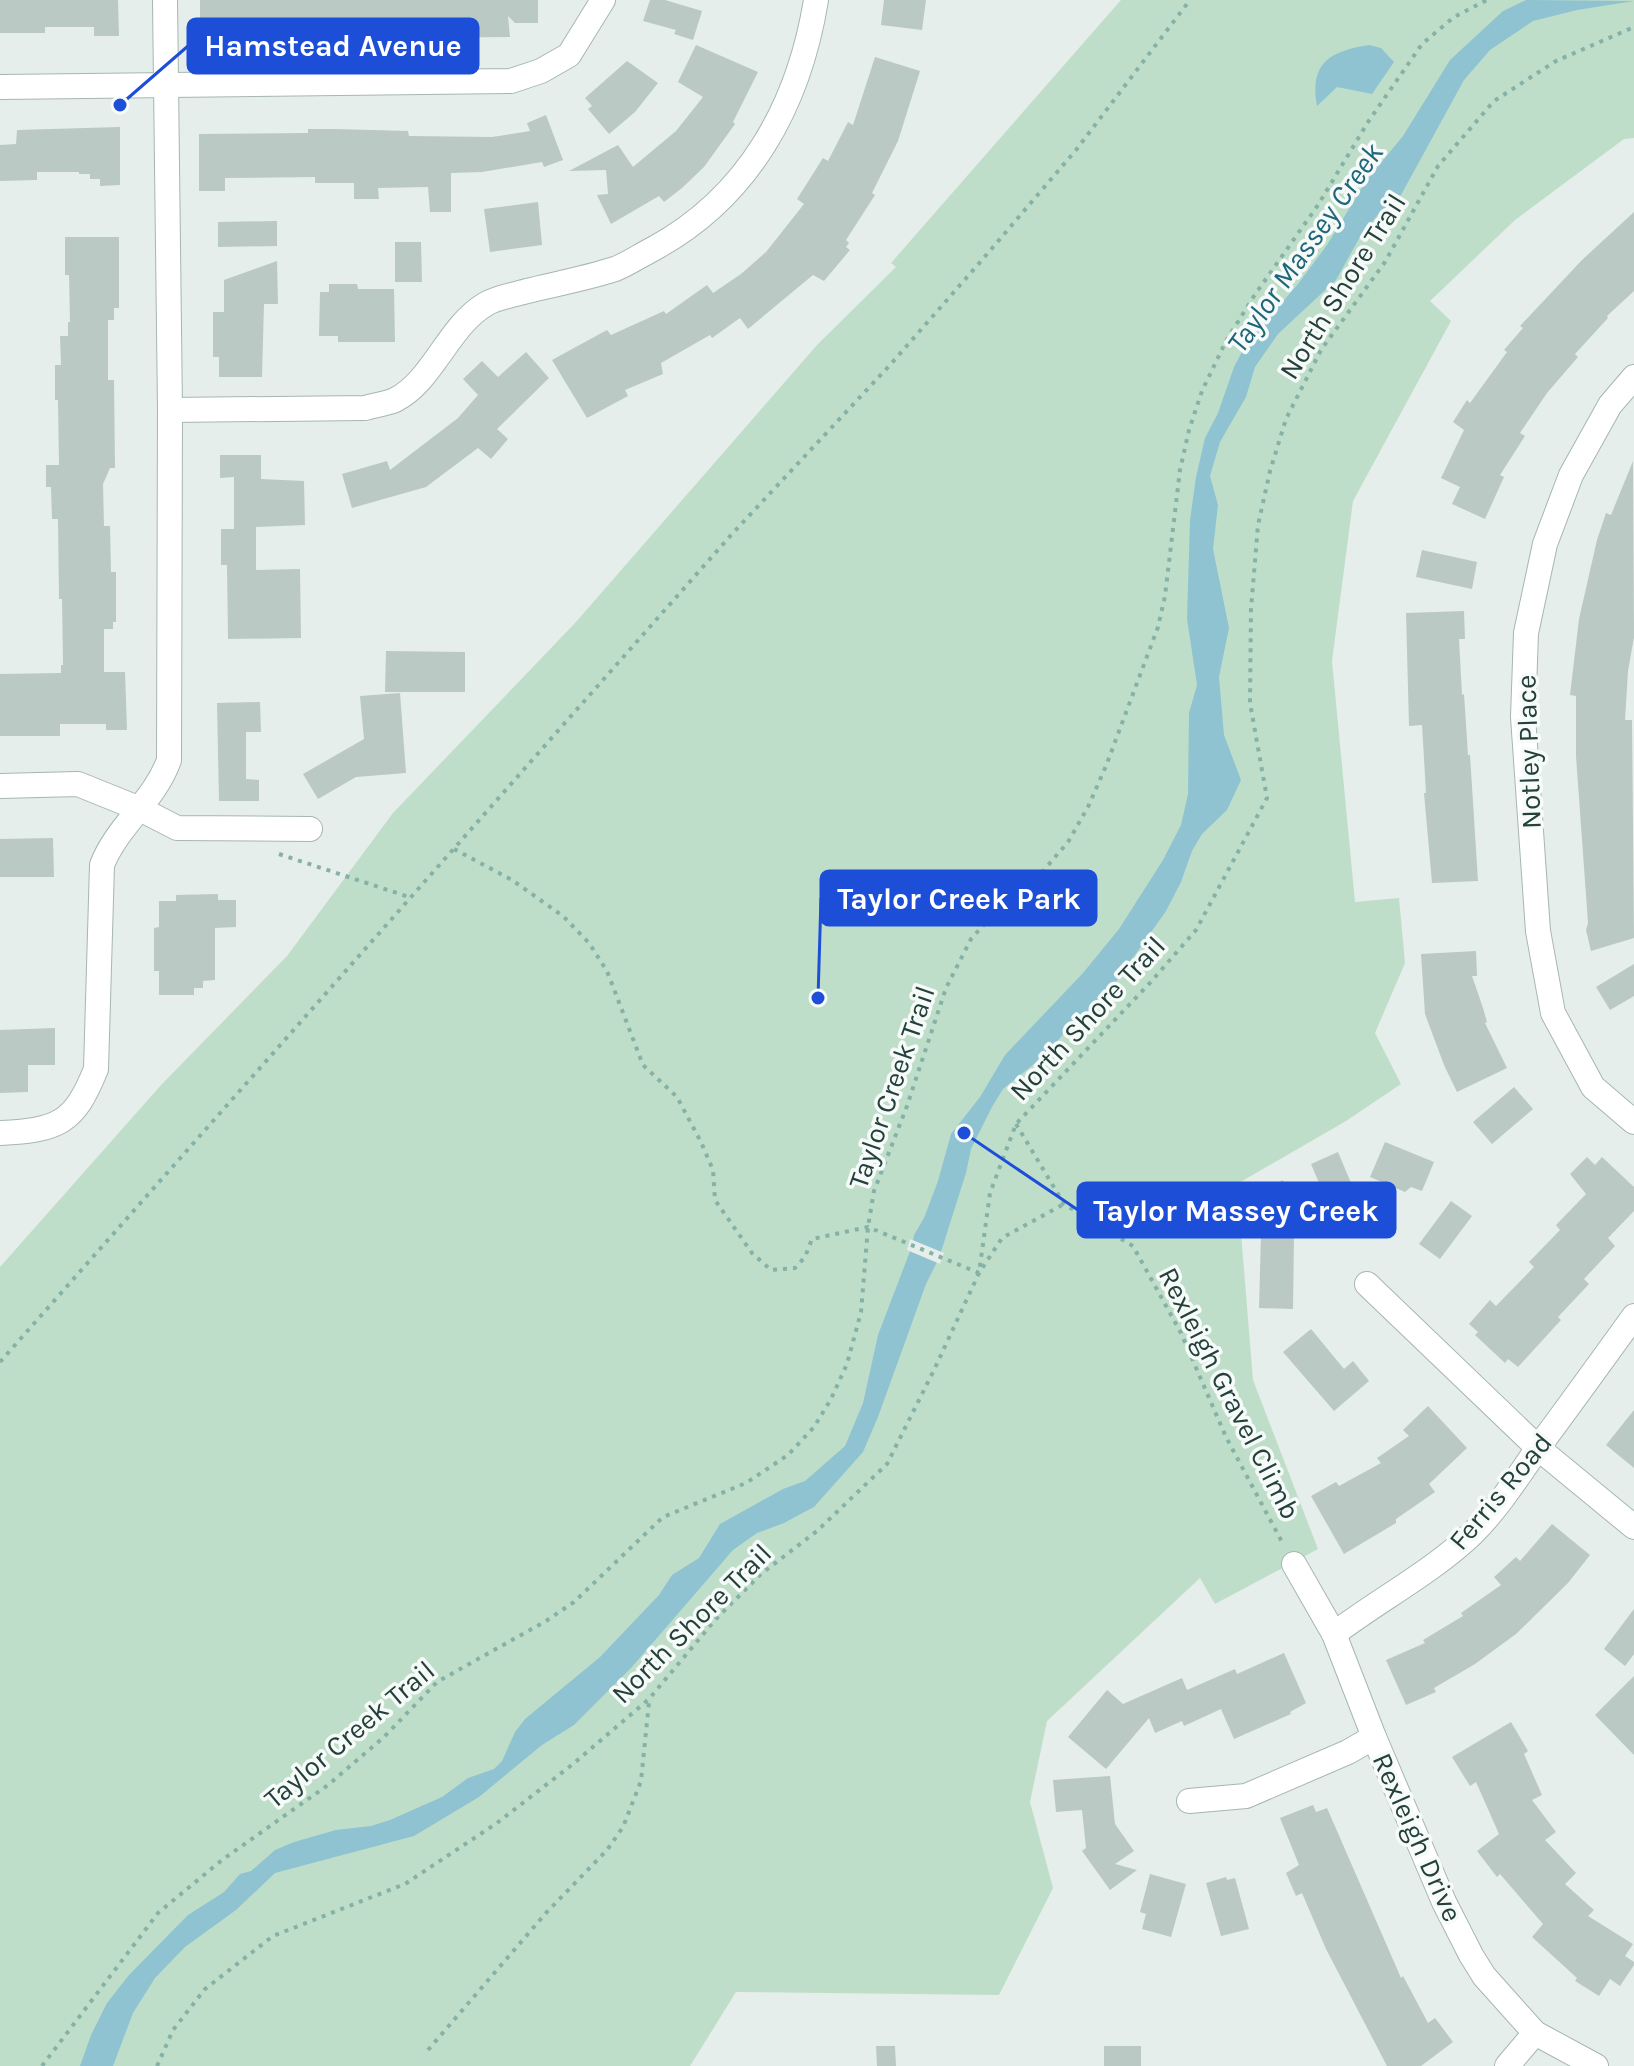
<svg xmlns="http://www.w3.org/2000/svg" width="1634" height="2066" font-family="Karla,sans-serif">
	<rect width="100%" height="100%" fill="#e5eeea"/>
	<polygon fill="#bfdec9" points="1121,0 1634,0 1634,138 1624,139 1515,220 1430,301 1451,321 1353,501 1332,661 1355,902 1399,898 1405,963 1375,1033 1401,1084 1346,1121 1237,1184 1253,1380 1318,1549 1215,1604 1200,1578 1047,1721 1030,1802 1053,1888 999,1995 736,1992 690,2066 0,2066 0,1267 162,1084 287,956 393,813 576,622 817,345 896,267 891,263"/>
	<g fill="#8fc3d1">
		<polygon points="1526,0 1634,1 1577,10 1533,21 1490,50 1464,80 1401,195 1380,212 1360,237 1336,280 1278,334 1255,367 1246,397 1220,442 1210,476 1218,505 1213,549 1229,628 1219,677 1224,735 1241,780 1227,810 1202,834 1192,851 1181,882 1166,911 1106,996 1067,1030 1045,1055 1003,1089 992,1107 971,1149 966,1173 939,1258 926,1284 878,1417 863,1452 814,1507 784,1523 757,1533 733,1550 631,1668 574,1725 542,1745 479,1797 414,1836 275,1873 236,1910 185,1947 155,1978 133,2013 113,2066 80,2066 91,2035 107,2003 129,1975 188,1915 224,1892 240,1874 251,1871 275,1850 294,1842 336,1830 371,1826 390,1820 442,1797 468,1778 494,1769 502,1761 515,1732 525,1719 600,1657 659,1595 672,1575 699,1558 720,1524 783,1489 805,1481 845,1446 863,1403 878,1335 912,1246 914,1235 924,1218 938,1181 951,1134 980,1097 1005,1055 1083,973 1119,929 1163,860 1181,825 1188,794 1189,713 1197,685 1187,619 1190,520 1196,477 1205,438 1218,413 1234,367 1246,344 1298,284 1327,245 1366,181 1403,136 1450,60 1503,11"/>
		<path d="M1369,45L1381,48L1394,62L1372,94L1337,87L1317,106C1309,62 1331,51 1369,45Z"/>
	</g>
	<polygon fill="#e5eeea" points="910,1239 944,1253 940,1264 907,1250"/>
	<g fill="#bac9c4">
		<polygon points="0,0 118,0 119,36 94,36 94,27 45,27 45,33 0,33"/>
		<polygon points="200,0 538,0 538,23 515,23 508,16 510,37 406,38 406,34 378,34 378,29 335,29 335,32 313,32 313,28 244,30 244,37 223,36 223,29 200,29"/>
		<polygon points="650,0 665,0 702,11 693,40 674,34 676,30 643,21"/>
		<polygon points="884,0 926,0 922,30 881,25"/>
		<polygon points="696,45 758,72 733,122 735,124 704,167 682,188 664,202 659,196 611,224 597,195 608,194 606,170 569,171 618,145 633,167 676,131 703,97 678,82"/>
		<polygon points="875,57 920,71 898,141 872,193 875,195 846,240 849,243 846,247 850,250 824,281 813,275 748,329 740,318 712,338 710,335 661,363 663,374 625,390 628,396 587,418 552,360 607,330 611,335 664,311 666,314 707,285 713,293 741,274 766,252 804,204 797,199 823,158 828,161 848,122 853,125"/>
		<polygon points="627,61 658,83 635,112 609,134 588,109 592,106 585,98"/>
		<polygon points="546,115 563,160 544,167 542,162 482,172 451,173 451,212 430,212 428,187 378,188 379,199 354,199 354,183 315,183 315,177 225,178 225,191 199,191 199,134 308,133 308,129 334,129 408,131 409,136 492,137 530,131 527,123"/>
		<polygon points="120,127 120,185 100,186 100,179 90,179 90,174 79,174 79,172 37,172 37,180 0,181 0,145 16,144 17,130"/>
		<polygon points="538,202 542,245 490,252 484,209"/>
		<polygon points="1634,212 1634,291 1607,316 1608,318 1575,354 1578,357 1547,393 1520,433 1525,436 1500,475 1504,477 1485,519 1452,504 1460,487 1441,478 1464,430 1453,422 1467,400 1470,403 1507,352 1504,350 1523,328 1520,326 1582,260"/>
		<polygon points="277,221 277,246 218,247 218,222"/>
		<polygon points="65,237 119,237 119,308 114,308 114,320 108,320 108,380 114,380 115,468 110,468 103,484 104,526 110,526 111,572 116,572 116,622 113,622 113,629 104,629 104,672 125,672 127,730 106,730 106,724 60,724 60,736 0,736 0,674 61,673 61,665 63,665 62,599 59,599 58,519 52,519 51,487 46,487 46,465 59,465 58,400 55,400 55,365 61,365 60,336 68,336 68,322 70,322 69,275 65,275"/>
		<polygon points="395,242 421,242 422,282 395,282"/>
		<polygon points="277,261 278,304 264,304 262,377 219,377 219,357 213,357 213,312 224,312 224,280"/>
		<polygon points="329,284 357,284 358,289 394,289 395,342 338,342 338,336 319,336 320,292 329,292"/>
		<polygon points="526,352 549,378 497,429 508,439 491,459 478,448 426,487 352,508 342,474 387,461 390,470 458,418 478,395 463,379 482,361 498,377"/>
		<polygon points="220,455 261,455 261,479 304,481 305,525 256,527 256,570 300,569 301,638 228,639 227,565 221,565 221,529 234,529 234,477 220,478"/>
		<polygon points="1633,461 1634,637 1628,671 1625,720 1632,720 1634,938 1591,951 1586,930 1588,923 1576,756 1576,696 1570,695 1579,619 1597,540 1606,513 1611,515"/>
		<polygon points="1422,550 1477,562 1472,589 1416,577"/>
		<polygon points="1464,611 1465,639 1459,639 1462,695 1464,694 1468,755 1470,755 1478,881 1432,883 1424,793 1426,793 1422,725 1409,726 1406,613"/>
		<polygon points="386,651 465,652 465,692 385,692"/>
		<polygon points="400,693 406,773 356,777 318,799 303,774 364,739 360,696"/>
		<polygon points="260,702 261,732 246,732 246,779 259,780 259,801 219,801 217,703"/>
		<polygon points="53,838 54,877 0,877 0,839"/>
		<polygon points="218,894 218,900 236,900 236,927 215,928 215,980 203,981 203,988 194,988 194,995 159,995 159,971 154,971 154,928 159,927 159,901 176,901 176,895"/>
		<polygon points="1476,951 1477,976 1472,976 1483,1008 1487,1022 1485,1023 1507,1068 1457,1092 1444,1065 1425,1014 1421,954"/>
		<polygon points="1634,964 1634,996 1610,1010 1596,987"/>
		<polygon points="55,1028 55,1065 28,1065 28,1092 0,1093 0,1030"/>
		<polygon points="1514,1087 1533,1109 1492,1144 1473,1122"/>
		<polygon points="1385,1142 1434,1162 1422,1191 1411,1187 1405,1192 1370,1177"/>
		<polygon points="1338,1152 1359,1202 1333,1216 1311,1164"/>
		<polygon points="1587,1157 1595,1165 1602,1157 1634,1187 1634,1211 1608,1238 1615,1246 1584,1279 1589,1284 1558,1317 1561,1320 1518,1367 1508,1359 1505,1363 1475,1335 1478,1332 1469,1324 1490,1300 1496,1306 1534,1267 1529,1262 1560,1230 1556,1225 1586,1194 1570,1174"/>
		<polygon points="1282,1180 1322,1218 1304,1237 1263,1199"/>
		<polygon points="1451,1201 1472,1216 1440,1259 1419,1244"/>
		<polygon points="1261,1235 1294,1236 1293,1309 1259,1308"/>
		<polygon points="1311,1329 1344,1369 1353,1361 1369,1381 1334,1411 1283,1352"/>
		<polygon points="1428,1406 1467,1448 1429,1484 1435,1492 1396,1519 1396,1523 1344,1554 1311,1496 1336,1482 1339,1486 1381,1463 1377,1458 1409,1436 1403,1430"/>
		<polygon points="1634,1410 1634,1468 1606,1445"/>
		<polygon points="1552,1524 1590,1555 1568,1583 1516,1634 1475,1664 1434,1688 1436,1692 1406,1705 1386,1660 1425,1643 1423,1640 1463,1616 1461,1613 1501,1585 1494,1577 1516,1557 1520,1561"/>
		<polygon points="1634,1609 1634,1654 1625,1666 1604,1649"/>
		<polygon points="1284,1653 1306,1703 1290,1712 1291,1714 1234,1739 1221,1709 1184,1726 1182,1721 1155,1733 1149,1718 1106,1769 1068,1737 1107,1690 1123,1704 1182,1678 1187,1690 1235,1669 1237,1674"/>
		<polygon points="1634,1676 1634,1755 1595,1715"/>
		<polygon points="1511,1722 1528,1751 1524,1754 1542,1795 1532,1800 1556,1832 1545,1840 1576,1873 1565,1884 1594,1910 1588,1916 1633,1944 1625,1956 1634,1962 1634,1965 1620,1986 1610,1979 1599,1996 1575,1981 1577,1978 1532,1937 1543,1924 1500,1874 1497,1877 1477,1851 1499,1834 1476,1782 1470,1786 1452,1757"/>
		<polygon points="1110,1776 1115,1824 1134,1851 1115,1864 1137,1870 1110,1890 1082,1851 1086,1848 1082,1810 1056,1812 1053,1780"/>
		<polygon points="1313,1805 1316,1812 1327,1808 1401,1978 1403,1976 1428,2023 1435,2018 1453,2042 1421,2066 1387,2066 1326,1949 1302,1893 1296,1896 1286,1873 1299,1865 1280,1818"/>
		<polygon points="1150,1874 1186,1884 1171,1937 1142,1929 1146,1914 1140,1912"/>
		<polygon points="1226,1877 1227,1880 1235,1878 1249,1929 1221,1936 1206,1883"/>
		<polygon points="876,2046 895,2046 896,2066 877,2066"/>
		<rect x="1104" y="2046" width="37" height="20"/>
	</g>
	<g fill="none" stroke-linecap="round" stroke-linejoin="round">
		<g stroke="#a7b6b2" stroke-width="26">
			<g id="minor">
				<polyline points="0,87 511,81 541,71 569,55 603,0"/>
				<polyline points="1634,377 1610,405 1571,475 1545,544 1526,633 1523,717 1538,931 1553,1013 1593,1087 1634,1122"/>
				<path d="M170,410L365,408C374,405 386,404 395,400C433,381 448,326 486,304C498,297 514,295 527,291C556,284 587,278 615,269C628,264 641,255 653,249C749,197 799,105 816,0"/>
				<polyline points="0,786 78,784 140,809 177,828 310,829"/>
				<path d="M0,1133C58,1130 74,1124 96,1069L102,865C117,826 155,800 169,760L170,410L165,0"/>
				<polyline points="1367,1284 1538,1448 1634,1527"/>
				<polyline points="1294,1564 1334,1634 1374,1737 1444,1902 1471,1955 1484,1976 1535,2033 1596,2066"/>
				<path d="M1334,1634C1380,1599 1431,1573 1473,1533C1499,1507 1519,1475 1540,1445C1572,1402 1603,1359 1634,1316"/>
				<polyline points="1189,1801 1246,1796 1348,1752 1374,1737"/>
				<polyline points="1507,2066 1535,2033"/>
			</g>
		</g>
		<g stroke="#86b1a6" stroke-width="4" stroke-dasharray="4 6" stroke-linecap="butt">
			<polyline points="454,849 512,880 563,916 589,943 607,971 643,1065 677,1097 701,1142 713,1170 715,1200 752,1253 771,1270 795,1268 805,1257 812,1239 868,1227 979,1273 1002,1238 1064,1204"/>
			<polyline points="279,854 409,897"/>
			<polyline points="1016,1124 1064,1204 1133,1246 1181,1333 1226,1437 1282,1542"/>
			<polyline points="0,1362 732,534 890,365 982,260 1076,150 1190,0"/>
			<polyline points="428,2050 546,1913 607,1850 623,1827 641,1781 649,1702"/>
			<polyline points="42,2066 158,1913 222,1860 328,1785 384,1737 437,1682 546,1621 574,1602 663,1517 746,1483 788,1455 814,1427 831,1399 847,1364 861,1312 868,1227 874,1191 907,1106 946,988 971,939 988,920 1038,877 1068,842 1088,807 1106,766 1158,627 1165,596 1180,470 1189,430 1202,391 1226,341 1254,296 1318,205 1368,122 1422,44 1454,17 1487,0"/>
			<polyline points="157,2066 173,2030 205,1989 273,1936 405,1884 497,1823 573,1764 649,1699 715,1620 761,1574 817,1531 887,1464 934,1370 979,1273 990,1193 1016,1124 1149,984 1196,930 1267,798 1250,703 1251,609 1258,525 1270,471 1286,419 1321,350 1385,262 1438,166 1494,101 1556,61 1634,27"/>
		</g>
		<use href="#minor" stroke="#fff" stroke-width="24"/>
	</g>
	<g text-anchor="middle" stroke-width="7" stroke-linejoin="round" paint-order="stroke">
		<g font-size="28" fill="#24403a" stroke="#f6faf8">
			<text transform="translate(1342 286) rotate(-58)" y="10">North Shore Trail</text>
			<text transform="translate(1528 752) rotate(-92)" y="10">Notley Place</text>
			<text transform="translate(1087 1018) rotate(-47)" y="10">North Shore Trail</text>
			<text transform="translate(891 1087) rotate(-71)" y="10">Taylor Creek Trail</text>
			<text transform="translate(1230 1393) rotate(63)" y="10">Rexleigh Gravel Climb</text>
			<text transform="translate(1500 1491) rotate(-50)" y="10">Ferris Road</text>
			<text transform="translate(691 1623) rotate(-45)" y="10">North Shore Trail</text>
			<text transform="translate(349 1734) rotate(-40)" y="10">Taylor Creek Trail</text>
			<text transform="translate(1418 1837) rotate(66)" y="10">Rexleigh Drive</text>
		</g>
		<g font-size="30" font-style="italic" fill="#1f667b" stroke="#f6faf8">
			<text transform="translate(1305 248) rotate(-55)" y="10">Taylor Massey Creek</text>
		</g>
	</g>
	<path fill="none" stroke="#1d4ed8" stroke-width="3" d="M120 105L188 46M818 998L821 898M964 1133L1078 1210"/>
	<g fill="#1d4ed8" stroke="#f6faf8" stroke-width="3">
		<circle cx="120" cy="105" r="8"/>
		<circle cx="818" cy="998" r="8"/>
		<circle cx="964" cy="1133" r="8"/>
	</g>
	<g fill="#1d4ed8" stroke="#1d4ed8" stroke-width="3">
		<rect x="188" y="19" width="290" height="54" rx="8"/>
		<rect x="821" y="871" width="275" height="54" rx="8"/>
		<rect x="1078" y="1183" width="317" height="54" rx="8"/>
	</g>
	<g font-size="30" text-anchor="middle" font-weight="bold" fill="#fff">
		<text x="333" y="56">Hamstead Avenue</text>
		<text x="959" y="909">Taylor Creek Park</text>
		<text x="1236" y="1221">Taylor Massey Creek</text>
	</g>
</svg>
